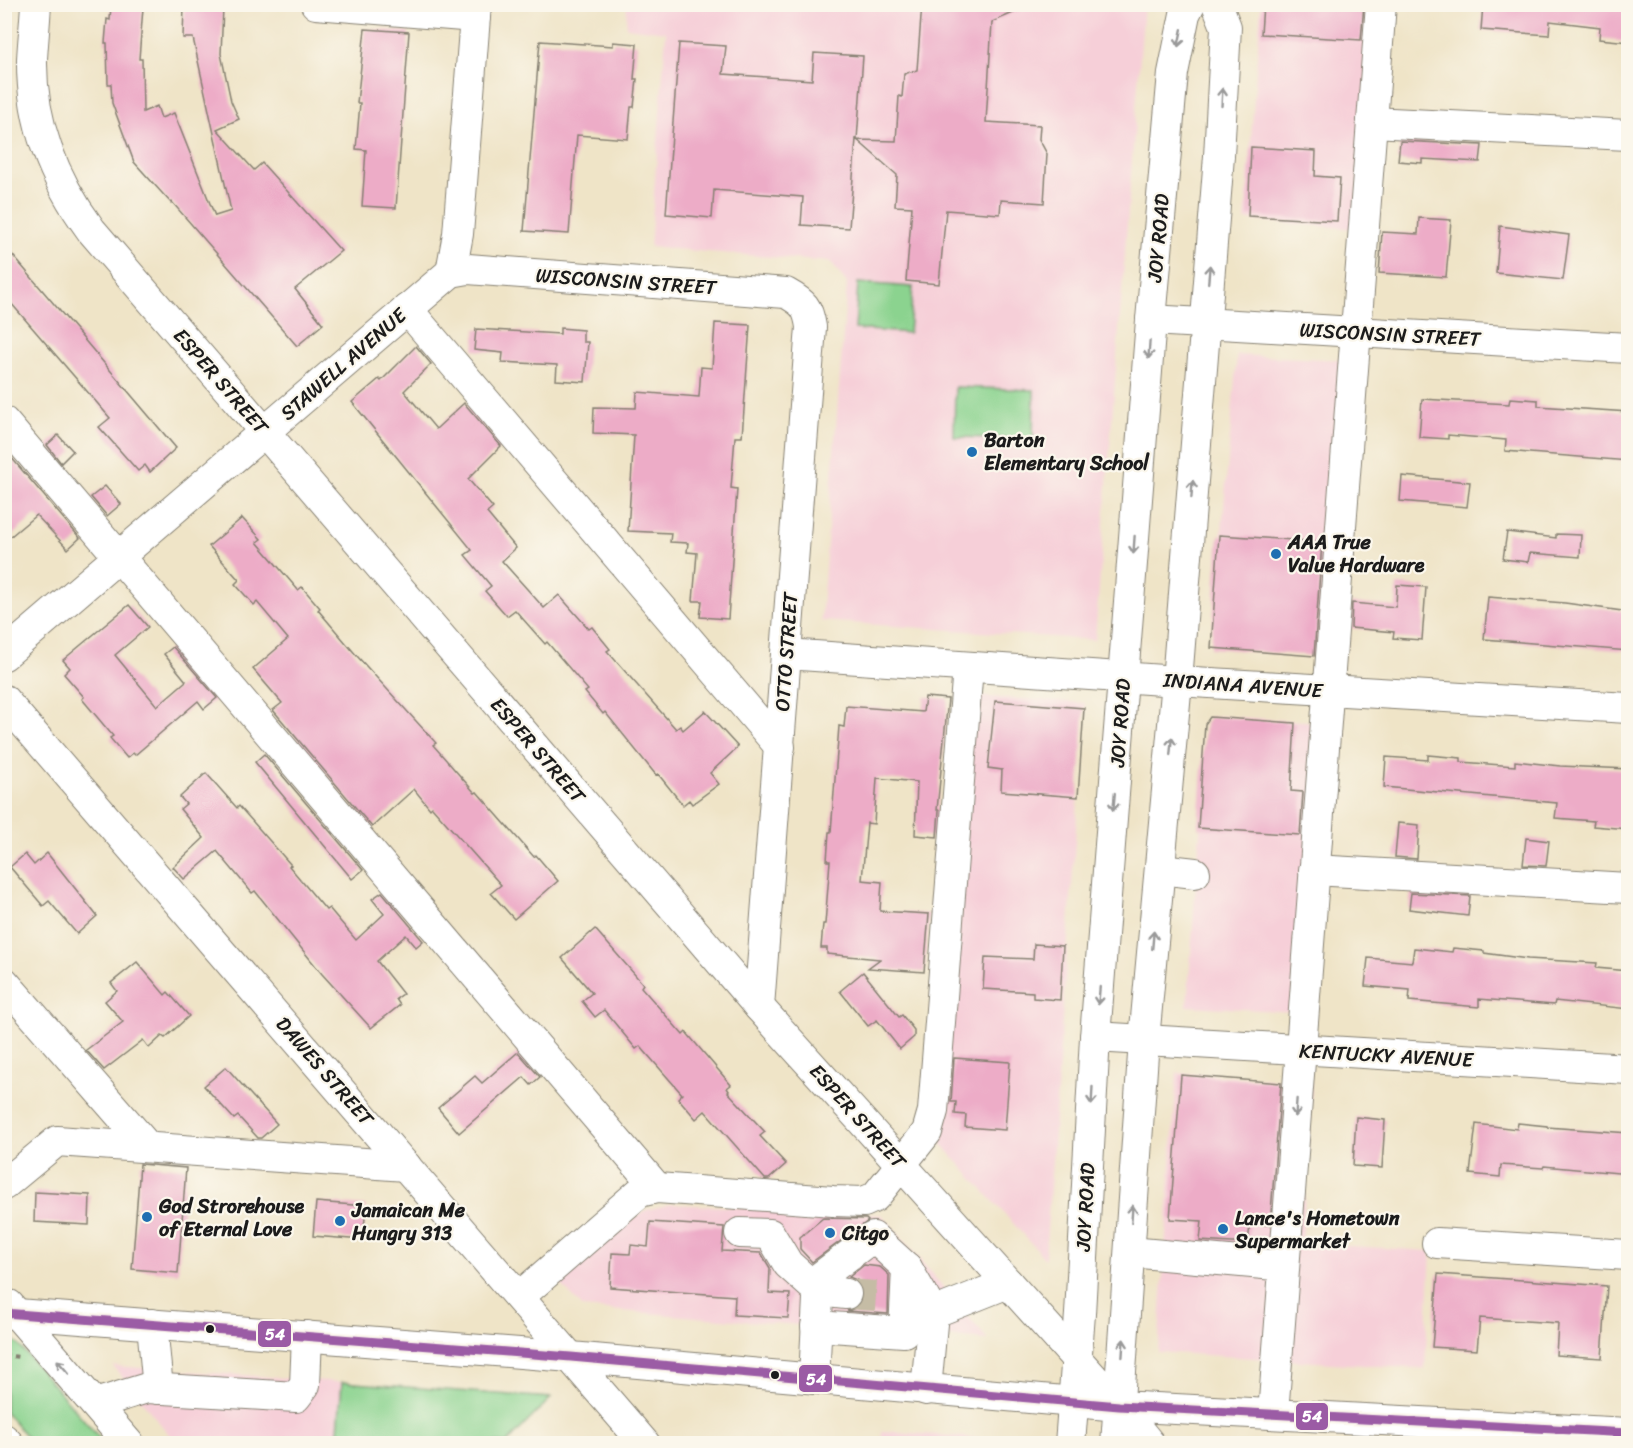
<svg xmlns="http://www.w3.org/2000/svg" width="1633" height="1448" font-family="Sriracha,sans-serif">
	<rect width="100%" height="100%" fill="#fbf7ec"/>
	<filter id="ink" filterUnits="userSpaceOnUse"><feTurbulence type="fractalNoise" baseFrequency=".0167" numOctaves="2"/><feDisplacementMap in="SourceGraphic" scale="12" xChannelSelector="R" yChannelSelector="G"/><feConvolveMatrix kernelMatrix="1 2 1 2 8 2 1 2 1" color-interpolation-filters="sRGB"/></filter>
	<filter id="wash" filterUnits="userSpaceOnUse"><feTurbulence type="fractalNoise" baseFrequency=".008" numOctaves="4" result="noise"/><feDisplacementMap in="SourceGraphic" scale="24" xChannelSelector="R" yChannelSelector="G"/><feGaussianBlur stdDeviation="1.35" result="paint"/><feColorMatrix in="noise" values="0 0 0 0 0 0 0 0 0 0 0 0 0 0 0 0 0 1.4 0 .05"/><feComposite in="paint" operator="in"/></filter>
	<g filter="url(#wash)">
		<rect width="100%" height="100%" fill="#efe4c7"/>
		<g fill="#f6cfd8">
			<polygon points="627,4 1144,5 1095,640 821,621 847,283 830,262 650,247 666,32 626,27"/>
			<polygon points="1261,5 1373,5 1356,229 1245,220"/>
			<polygon points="1237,355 1344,360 1324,654 1212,646"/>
			<polygon points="971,696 1085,703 1045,1259 939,1141"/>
			<polygon points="1216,716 1319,722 1296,1012 1187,1006 1208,724"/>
			<polygon points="1177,1073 1312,1082 1302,1243 1431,1251 1425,1369 1158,1352"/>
			<polygon points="672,1204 882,1215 988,1340 583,1308 559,1282 603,1242 646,1210"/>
			<polygon points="113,1366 342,1382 337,1443 176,1443"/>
			<polygon points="882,1431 1032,1442 1032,1443 881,1443"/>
		</g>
		<g fill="#8bd38f" stroke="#547856" stroke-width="1.5">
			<polygon points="858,283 913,287 909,333 855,329"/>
			<polygon points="955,387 1034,390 1033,439 954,437"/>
			<polygon points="5,1337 17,1343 104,1443 32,1443 5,1412"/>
			<polygon points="342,1382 551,1398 507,1443 337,1443"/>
		</g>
		<g id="blocks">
			<g fill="#edacc7">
				<polygon points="922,4 1034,4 992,22 986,122 1040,125 1039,139 1047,154 1044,203 1001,200 1000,214 946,210 939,284 906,281 912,207 895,206 897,175 856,139 849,228 801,225 803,197 714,190 712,218 666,214 679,43 726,46 723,74 812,80 814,53 863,56 857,140 896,141 899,96 902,97 904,74 917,70"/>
				<polygon points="1263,4 1364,4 1361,40 1261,34"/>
				<polygon points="1483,4 1629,4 1629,42 1599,39 1600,27 1550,21 1549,35 1481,30"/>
				<polygon points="111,5 143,8 139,59 142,59 143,112 157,106 161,118 174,113 215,216 231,211 193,38 183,38 184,5 223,7 221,54 231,101 239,119 217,129 254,170 262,163 341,251 295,289 323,324 297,346 172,202 171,203 134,162 112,103 111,84 108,84 107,43 105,43 107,19 110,20"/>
				<polygon points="365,29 409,32 396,208 362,206 366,150 356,149 360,103 357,103"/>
				<polygon points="540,41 613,46 613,42 637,44 634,79 637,79 634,107 631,107 628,139 577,135 569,234 524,231"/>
				<polygon points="1400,141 1482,145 1480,162 1422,159 1422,163 1398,161"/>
				<polygon points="1251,147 1316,151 1315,176 1340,178 1337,221 1248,216"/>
				<polygon points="1419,218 1451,220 1446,277 1379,273 1382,232 1418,234"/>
				<polygon points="1500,226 1569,235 1563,280 1496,273"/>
				<polygon points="4,245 176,448 150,472 145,465 138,471 99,427 110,418 4,295"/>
				<polygon points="715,323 750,325 742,437 735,437 731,488 737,489 728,619 700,617 702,601 693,601 697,553 687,552 688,543 670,542 671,533 628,531 634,435 593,433 594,407 636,408 637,392 699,397 701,367 712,368"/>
				<polygon points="560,328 583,330 583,342 588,342 585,382 556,380 557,365 502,362 503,353 474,350 476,329 560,334"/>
				<polygon points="416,346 431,364 404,391 436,429 464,403 501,446 468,479 493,508 487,513 516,548 502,561 544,608 559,595 589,629 592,627 610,649 607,651 676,729 680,726 683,730 705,711 738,747 710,773 719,784 692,804 689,800 683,805 658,774 656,775 605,712 603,714 585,692 588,690 547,642 545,644 515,610 507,616 485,591 491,586 465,555 472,550 352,402 379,379 381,381"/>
				<polygon points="1510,398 1538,400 1538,406 1629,412 1629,461 1505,451 1506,440 1448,435 1448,439 1419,437 1422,399 1509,404"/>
				<polygon points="58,435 73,451 61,463 47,445"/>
				<polygon points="4,449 80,538 68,549 36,515 4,542"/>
				<polygon points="1402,476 1470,482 1467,507 1400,501"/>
				<polygon points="105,486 121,504 107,516 91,497"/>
				<polygon points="242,518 261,539 257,542 298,590 302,587 320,608 318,610 357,656 436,743 433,745 475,793 477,792 534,857 536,855 558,881 514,919 491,893 501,885 432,807 430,809 414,789 372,827 273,710 282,703 253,669 288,639 257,602 254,605 235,584 239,580 209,546"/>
				<polygon points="1507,532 1556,538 1556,534 1581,535 1580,557 1530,553 1528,562 1503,559"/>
				<polygon points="1219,535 1322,542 1314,656 1211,648"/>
				<polygon points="1397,585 1426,587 1422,640 1393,638 1394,632 1351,628 1352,603 1396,607"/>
				<polygon points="1488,597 1565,603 1629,612 1629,651 1484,639"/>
				<polygon points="129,605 148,627 115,655 157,706 186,681 164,654 173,647 217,698 204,709 198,701 135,755 133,753 127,758 110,738 113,736 82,699 84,697 64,674 70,668 63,660"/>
				<polygon points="925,697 948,699 937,810 939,810 937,837 915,835 917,782 877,778 874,824 867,823 862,880 882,882 880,911 929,914 924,972 868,968 880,959 827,954 827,948 821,948 823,924 825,924 830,861 827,861 829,832 831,832 839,726 844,727 846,706 923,712"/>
				<polygon points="995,701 1084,708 1078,797 1001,791 1002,770 988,768"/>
				<polygon points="1210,717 1295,723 1291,791 1303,792 1300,835 1198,828 1205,724"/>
				<polygon points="264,754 363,870 352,879 255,762"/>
				<polygon points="1428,755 1461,758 1461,762 1515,766 1515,761 1560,766 1629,769 1628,829 1593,826 1594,821 1555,818 1557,803 1384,787 1386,757 1428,760"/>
				<polygon points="206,773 237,808 239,806 291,865 289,866 326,910 329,908 356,940 384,914 372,899 382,892 423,941 416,947 406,935 377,961 403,994 396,999 400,1005 371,1028 322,974 255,891 252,893 217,851 184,879 173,867 204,838 180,809 186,804 180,797"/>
				<polygon points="1398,823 1419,825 1417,859 1395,857"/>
				<polygon points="1526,838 1549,841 1546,866 1523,865"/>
				<polygon points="47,853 97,916 77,934 49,901 43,906 10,867 25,854 34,865"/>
				<polygon points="1411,893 1470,896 1468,916 1409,909"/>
				<polygon points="595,929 643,984 641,987 683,1035 686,1032 731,1085 727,1088 729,1091 728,1092 765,1132 760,1136 786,1164 769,1179 765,1179 705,1111 696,1119 678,1098 682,1094 640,1046 636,1049 604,1010 595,1017 582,1001 592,993 562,958"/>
				<polygon points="1034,944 1063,946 1060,1000 1033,998 1033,992 983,989 985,957 1033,959"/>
				<polygon points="1414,948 1452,952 1453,948 1484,951 1484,953 1528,959 1597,963 1596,968 1629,971 1629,1009 1555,1001 1554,1005 1479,999 1479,1007 1409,1001 1410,990 1365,986 1368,958 1412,962"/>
				<polygon points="137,962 165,995 168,992 189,1016 165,1038 162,1036 149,1048 143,1040 104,1070 86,1050 123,1022 105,1001 117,991 111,983"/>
				<polygon points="863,972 899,1017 902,1015 914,1030 914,1037 900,1049 877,1020 868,1026 840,991"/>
				<polygon points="518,1052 540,1077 531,1085 524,1077 459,1133 438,1108 475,1076 482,1083"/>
				<polygon points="954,1058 1010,1062 1005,1130 965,1127 966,1115 955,1114 956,1102 951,1102"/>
				<polygon points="226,1067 277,1124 261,1138 258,1138 238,1116 234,1119 204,1086"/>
				<polygon points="1181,1075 1281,1083 1270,1225 1250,1224 1248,1244 1200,1241 1202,1221 1170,1219"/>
				<polygon points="1356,1117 1385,1120 1382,1168 1353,1166"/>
				<polygon points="1518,1123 1547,1126 1547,1127 1629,1133 1629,1174 1544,1166 1543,1168 1501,1165 1500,1177 1470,1174 1476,1124 1517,1129"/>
				<polygon points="140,1164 186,1168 178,1273 132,1269"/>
				<polygon points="35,1192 90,1195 89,1225 34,1222"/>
				<polygon points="316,1202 366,1206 363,1240 313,1236"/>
				<polygon points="823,1218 866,1219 868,1221 812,1262 800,1249 800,1237"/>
				<polygon points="650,1222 724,1227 722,1251 761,1253 770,1268 769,1293 790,1294 788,1318 734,1315 735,1296 610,1287 612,1253 630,1254 631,1245 648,1247"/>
				<polygon points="864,1265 880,1267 889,1275 888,1314 847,1311 853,1309 860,1305 863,1295 861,1287 857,1280 849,1277"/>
				<polygon points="1438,1274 1607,1286 1602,1358 1556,1355 1558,1323 1507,1320 1480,1318 1477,1350 1432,1347"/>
			</g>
		</g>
	</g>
	<g filter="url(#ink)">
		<use href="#blocks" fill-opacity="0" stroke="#868072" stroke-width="1.5"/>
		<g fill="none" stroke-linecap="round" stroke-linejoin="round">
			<polyline stroke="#c5bca5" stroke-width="30" stroke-dasharray="30 15" stroke-linecap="butt" points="846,1294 891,1297"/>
			<g stroke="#868072" stroke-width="32">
				<g id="minor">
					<path d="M36,4C35,23 33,41 32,59C31,122 54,180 91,230L759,1007L1119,1406L1150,1444"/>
					<polyline points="316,4 475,17"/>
					<polyline points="1372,122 1628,135"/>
					<path d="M451,272L468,269L786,293C804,303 808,307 811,327L759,1007"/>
					<polyline points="407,309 780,747"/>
					<polyline points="1151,320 1628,348"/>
					<polyline points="4,422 657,1188"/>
					<polyline points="786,654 1177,681 1628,708"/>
					<polyline points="4,655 451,272 458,234 476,4"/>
					<polyline points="4,700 645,1444"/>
					<polyline points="1160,869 1195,873"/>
					<polyline points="1314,870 1628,888"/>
					<polyline points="4,982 148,1147"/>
					<polyline points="1095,1037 1628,1069"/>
					<polyline points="4,1185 57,1141 406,1166"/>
					<polyline points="740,1233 770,1234 788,1264 818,1291 846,1294"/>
					<polyline points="1437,1243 1628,1255"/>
					<polyline points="1130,1252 1284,1266"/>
					<polyline points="519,1297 640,1192 657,1188 833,1201 864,1202 875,1197 927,1132 933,1111 968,667"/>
					<polyline points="9,1305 129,1444"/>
					<polyline points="4,1313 571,1357 1119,1406 1628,1433"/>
					<polyline points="933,1313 1008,1283"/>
					<polyline points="152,1324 158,1389"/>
					<polyline points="816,1326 904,1332 907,1268"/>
					<polyline points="814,1379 819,1278 873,1237 907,1268 933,1313 926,1390"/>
					<polyline points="95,1404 147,1388 296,1397 305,1385 307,1336"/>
					<polyline points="1273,1414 1381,4"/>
					<polyline points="4,1439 9,1444"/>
					<polyline points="1070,1444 1080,1314 1095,1037 1151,320 1173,73 1185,14 1190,4"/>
					<polyline points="1116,1444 1144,1040 1177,681 1219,156 1226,27 1217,4"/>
				</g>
			</g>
			<polyline stroke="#868072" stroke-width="4" stroke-dasharray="4.5 4.5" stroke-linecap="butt" points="4,1355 19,1357"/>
			<use href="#minor" stroke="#fff" stroke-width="30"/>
			<g stroke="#fbf7ec" stroke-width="14">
				<polyline id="bus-1" points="4,1313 571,1357 1119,1406 1628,1433"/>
			</g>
			<use href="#bus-1" stroke="#9b5ba5" stroke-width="9"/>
		</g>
		<defs><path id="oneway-shaft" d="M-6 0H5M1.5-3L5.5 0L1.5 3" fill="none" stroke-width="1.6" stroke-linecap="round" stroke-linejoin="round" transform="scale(1.5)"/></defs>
		<g stroke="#999">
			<use href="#oneway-shaft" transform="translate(1180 38) rotate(102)"/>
			<use href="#oneway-shaft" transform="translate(1222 97) rotate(-87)"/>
			<use href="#oneway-shaft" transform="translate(1209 274) rotate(-85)"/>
			<use href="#oneway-shaft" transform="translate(1149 350) rotate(94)"/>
			<use href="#oneway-shaft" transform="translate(1192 489) rotate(-86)"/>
			<use href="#oneway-shaft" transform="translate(1134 545) rotate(94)"/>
			<use href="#oneway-shaft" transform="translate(1171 746) rotate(-85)"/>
			<use href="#oneway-shaft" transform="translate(1114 802) rotate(95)"/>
			<use href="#oneway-shaft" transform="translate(1153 940) rotate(-85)"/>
			<use href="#oneway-shaft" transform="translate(1099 996) rotate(95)"/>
			<use href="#oneway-shaft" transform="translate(1092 1096) rotate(93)"/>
			<use href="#oneway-shaft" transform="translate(1296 1108) rotate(94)"/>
			<use href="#oneway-shaft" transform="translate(1132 1214) rotate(-86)"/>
			<use href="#oneway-shaft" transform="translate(1123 1348) rotate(-86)"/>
			<use href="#oneway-shaft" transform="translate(63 1367) rotate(-131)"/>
		</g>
	</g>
	<g fill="#1f6fb2" stroke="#fbf7ec" stroke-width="2">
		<circle cx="972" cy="452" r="6"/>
		<circle cx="1276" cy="554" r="6"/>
		<circle cx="147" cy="1217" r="6"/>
		<circle cx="340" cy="1221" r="6"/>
		<circle cx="1223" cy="1229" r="6"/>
		<circle cx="830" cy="1233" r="6"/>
	</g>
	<g fill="#1c1c1c" stroke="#fbf7ec" stroke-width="2">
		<circle cx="210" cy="1329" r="5"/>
		<circle cx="775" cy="1375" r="5"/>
	</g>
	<g text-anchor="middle" stroke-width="4.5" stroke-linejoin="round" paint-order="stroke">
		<g font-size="20" fill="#1c1c1c" stroke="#fbf7ec">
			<text transform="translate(1158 238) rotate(-85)" y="7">JOY ROAD</text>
			<text transform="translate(626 281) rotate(4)" y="7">WISCONSIN STREET</text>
			<text transform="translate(1390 334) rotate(3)" y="7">WISCONSIN STREET</text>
			<text transform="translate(343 364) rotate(-41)" y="7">STAWELL AVENUE</text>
			<text transform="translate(221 381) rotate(49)" y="7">ESPER STREET</text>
			<text transform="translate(786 652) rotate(-86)" y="7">OTTO STREET</text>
			<text transform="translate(1243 685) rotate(4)" y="7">INDIANA AVENUE</text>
			<text transform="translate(1120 723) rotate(-86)" y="7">JOY ROAD</text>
			<text transform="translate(538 750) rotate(49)" y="7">ESPER STREET</text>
			<text transform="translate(1386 1055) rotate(3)" y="7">KENTUCKY AVENUE</text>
			<text transform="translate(325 1071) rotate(49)" y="7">DAWES STREET</text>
			<text transform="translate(858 1116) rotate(48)" y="7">ESPER STREET</text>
			<text transform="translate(1085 1207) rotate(-87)" y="7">JOY ROAD</text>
		</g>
		<g font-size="20" font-weight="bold" fill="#1c1c1c" stroke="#fbf7ec" text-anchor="start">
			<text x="984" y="447">Barton<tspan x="984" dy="23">Elementary School</tspan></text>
			<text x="1288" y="549">AAA True<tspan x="1288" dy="23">Value Hardware</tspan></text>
			<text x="159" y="1213">God Strorehouse<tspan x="159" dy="23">of Eternal Love</tspan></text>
			<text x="352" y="1217">Jamaican Me<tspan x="352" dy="23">Hungry 313</tspan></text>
			<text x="1235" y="1225">Lance's Hometown<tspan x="1235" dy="23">Supermarket</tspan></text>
			<text x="842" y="1240">Citgo</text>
		</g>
	</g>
	<g stroke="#fbf7ec" stroke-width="2">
		<rect x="257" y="1320" width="35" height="28" rx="6" fill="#9b5ba5"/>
		<rect x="798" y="1364" width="35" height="29" rx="6" fill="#9b5ba5"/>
		<rect x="1295" y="1402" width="34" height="29" rx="6" fill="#9b5ba5"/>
	</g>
	<g font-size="16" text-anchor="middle" font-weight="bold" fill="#fff">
		<text x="275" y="1340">54</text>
		<text x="816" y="1385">54</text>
		<text x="1312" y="1422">54</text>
	</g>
	<rect width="1633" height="1448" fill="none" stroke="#fbf7ec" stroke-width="24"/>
</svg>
